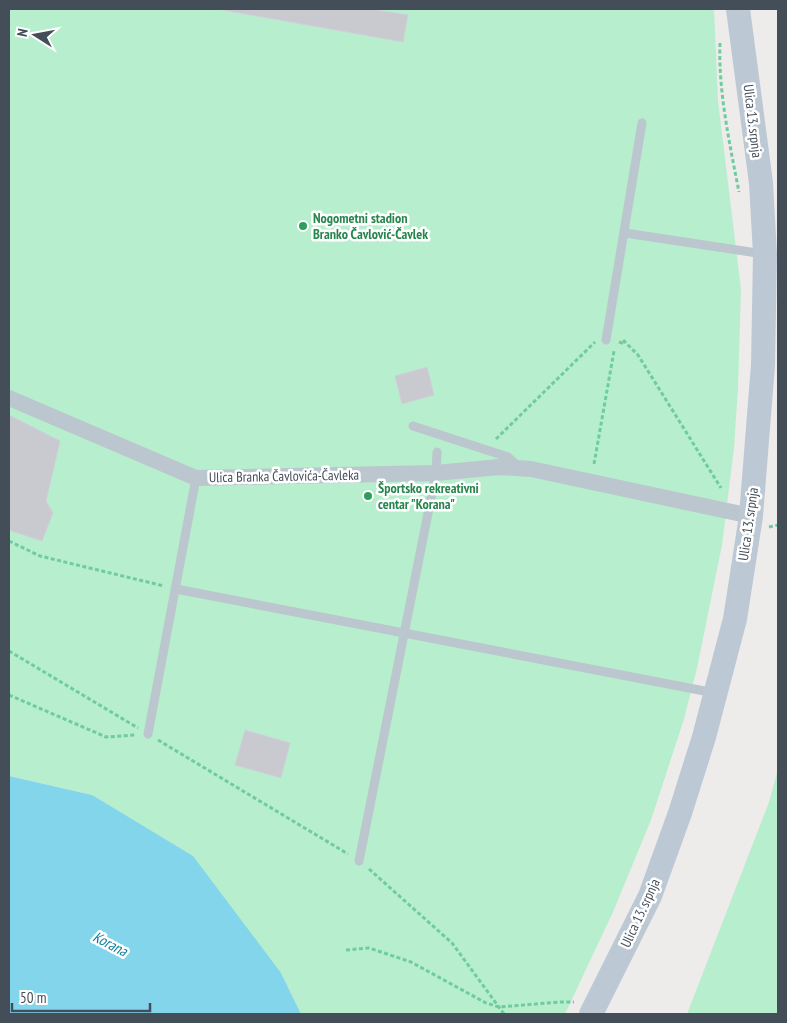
<svg xmlns="http://www.w3.org/2000/svg" width="787" height="1023" font-family="'PT Sans Narrow',sans-serif">
	<rect width="100%" height="100%" fill="#eeebeb"/>
	<g fill="#b7eecd">
		<polygon points="9,9 714,9 718,101 741,289 738,387 734,448 722,545 697,668 684,719 651,820 613,912 565,1014 301,1014 281,973 92,795 9,776"/>
		<polygon points="778,769 778,1014 687,1014 769,802"/>
	</g>
	<polygon fill="#83d5ec" points="9,776 92,795 193,856 281,973 301,1014 9,1014"/>
	<g fill="#c8cad0" stroke="#cfd1d7">
		<polygon points="217,9 371,9 408,15 403,42"/>
		<polygon points="427,367 434,395 402,404 395,376"/>
		<polygon points="9,415 60,441 46,501 53,513 42,541 9,530"/>
		<polygon points="245,730 290,743 281,778 235,765"/>
	</g>
	<g fill="none" stroke-linecap="round" stroke-linejoin="round">
		<g stroke="#6fcc9f" stroke-width="3" stroke-dasharray="4 2.5" stroke-linecap="butt">
			<path d="M720,43C718,90 730,146 739,192"/>
			<polyline points="619,342 622,343 623,340 638,355 721,488"/>
			<polyline points="496,439 595,342"/>
			<polyline points="594,464 614,351"/>
			<polyline points="769,527 778,525"/>
			<polyline points="9,541 40,556 164,586"/>
			<polyline points="9,651 138,728"/>
			<polyline points="9,695 106,737 135,735"/>
			<polyline points="158,740 348,854"/>
			<polyline points="369,869 452,943 504,1014"/>
			<polyline points="346,950 369,948 411,962 486,1003 499,1007 560,1002 574,1002"/>
		</g>
		<g stroke="#bcc6ce" stroke-width="9">
			<polyline points="625,233 764,254"/>
			<polyline points="606,340 642,123"/>
			<polyline points="413,426 508,457 518,466"/>
			<polyline points="176,589 715,693"/>
			<polyline points="148,734 196,478"/>
			<polyline points="359,861 436,473 437,452"/>
		</g>
		<polyline stroke="#bcc6ce" stroke-width="16" points="9,398 196,478 436,473 499,467 531,469 751,516"/>
		<polyline stroke="#bdc8d5" stroke-width="24" points="591,1014 650,896 680,813 704,737 735,619 751,516 763,365 765,254 761,183 738,9"/>
	</g>
	<g fill="#2e9e5b" stroke="#fff" stroke-width="2">
		<circle cx="303" cy="226" r="5"/>
		<circle cx="368" cy="496" r="5"/>
	</g>
	<g text-anchor="middle" stroke-width="5" stroke-linejoin="round" paint-order="stroke">
		<g font-size="14" fill="#444e59" stroke="#fff">
			<text transform="translate(753 121) rotate(83)" y="5">Ulica 13. srpnja</text>
			<text transform="translate(284 476) rotate(-1)" y="5">Ulica Branka Čavlovića-Čavleka</text>
			<text transform="translate(748 524) rotate(-82)" y="5">Ulica 13. srpnja</text>
			<text transform="translate(640 913) rotate(-65)" y="5">Ulica 13. srpnja</text>
		</g>
		<g font-size="14" font-weight="bold" fill="#27864d" stroke="#fff" text-anchor="start">
			<text x="313" y="223">Nogometni stadion<tspan x="313" dy="16">Branko Čavlović-Čavlek</tspan></text>
			<text x="378" y="493">Športsko rekreativni<tspan x="378" dy="16">centar "Korana"</tspan></text>
		</g>
		<g font-size="15" font-style="italic" fill="#0a7d9e" stroke="#fff">
			<text transform="translate(110 944) rotate(27)" y="5">Korana</text>
		</g>
	</g>
	<rect width="787" height="1023" fill="none" stroke="#444e59" stroke-width="20"/>
	<g transform="translate(35 35) rotate(281)" stroke="#ffffff" stroke-width="4" paint-order="stroke">
	<path d="M0-4L9 19L0 12L-9 19Z" fill="#444e59"/>
	<text y="-8" font-size="14" font-weight="bold" text-anchor="middle" fill="#444e59">N</text>
	</g>
	<path d="M12 1003v8h138v-8" fill="none" stroke="#444e59" stroke-width="2.5"/>
	<text x="20" y="1003" font-size="15" fill="#444e59" stroke="#ffffff" stroke-width="4" paint-order="stroke">50 m</text>
</svg>
